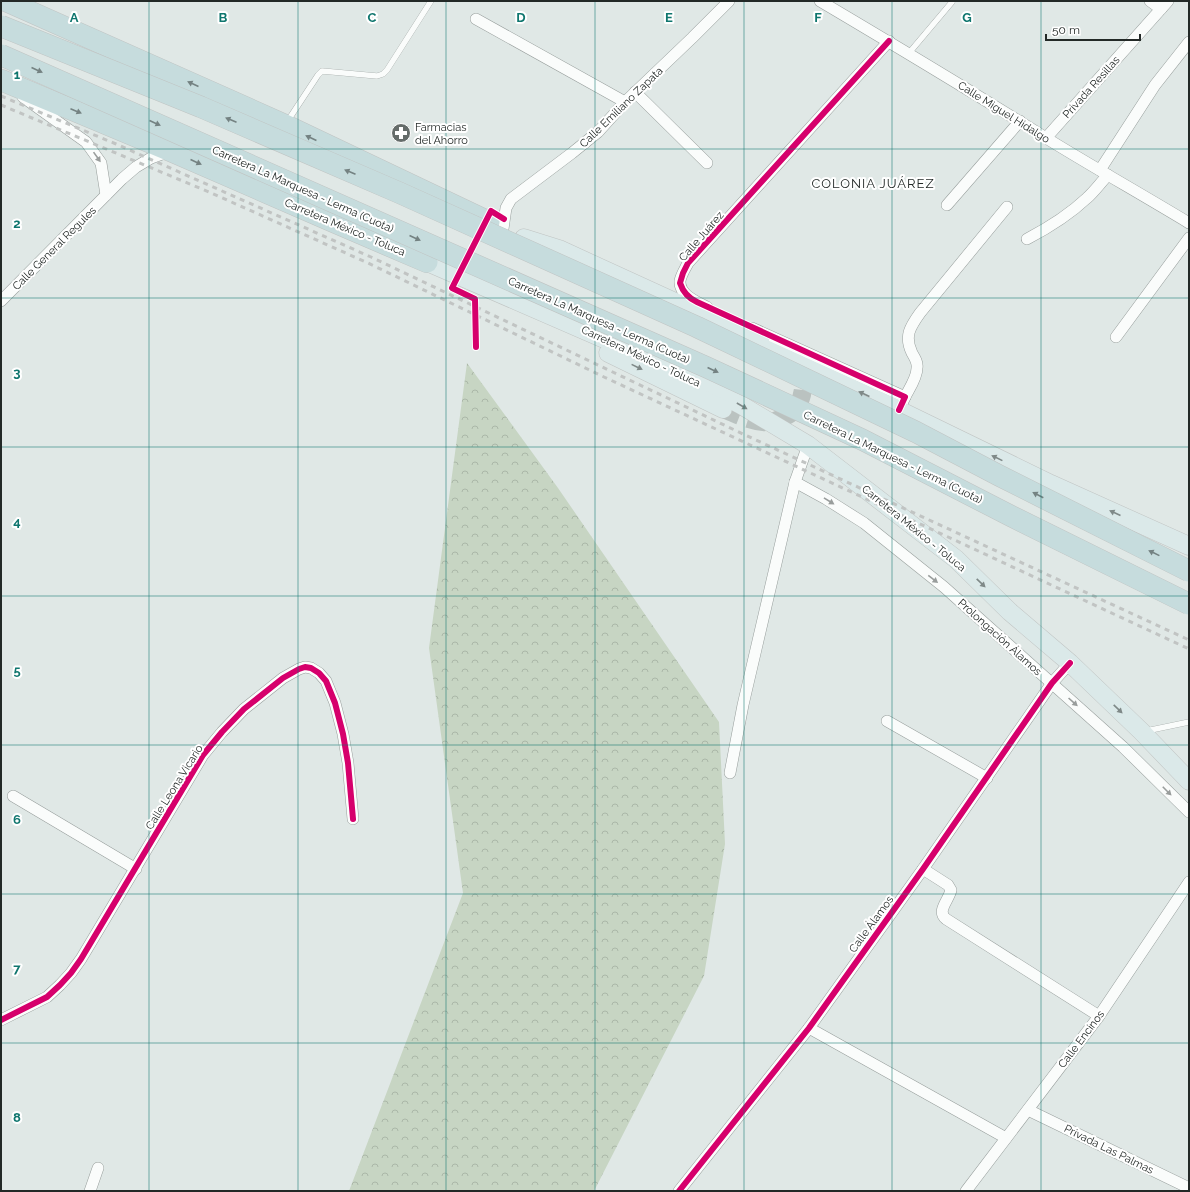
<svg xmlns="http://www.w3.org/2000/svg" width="1190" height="1192" font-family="Raleway,sans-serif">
	<defs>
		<pattern id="forest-crowns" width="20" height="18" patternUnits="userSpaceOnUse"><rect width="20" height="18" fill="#c7d5c3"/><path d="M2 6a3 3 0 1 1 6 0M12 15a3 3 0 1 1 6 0" fill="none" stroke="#abb7a8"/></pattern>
	</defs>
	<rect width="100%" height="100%" fill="#e0e8e6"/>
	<polygon fill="url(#forest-crowns)" points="467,363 558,488 719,722 725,844 704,976 594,1191 349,1191 463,893 429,648"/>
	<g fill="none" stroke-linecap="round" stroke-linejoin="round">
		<path stroke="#bac2c0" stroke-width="18" stroke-dasharray="18 9" stroke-linecap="butt" d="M723,409C738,415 756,424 773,422C776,421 779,419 781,418C784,417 788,416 790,414C804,403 807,381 798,367"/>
		<g stroke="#979e9c" stroke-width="6">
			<g id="lane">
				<polyline points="909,53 952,2"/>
				<polyline points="287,122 318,75 322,71 377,76 383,74 387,70 431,1"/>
				<polyline points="1146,731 1189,722"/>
			</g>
		</g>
		<g stroke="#979e9c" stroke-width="12">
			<g id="street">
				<path d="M820,1C896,46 971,91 1046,138C1093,167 1141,194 1189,223"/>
				<polyline points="1150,1 1161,9"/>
				<polyline points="476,19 625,102"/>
				<polyline points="635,92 707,163"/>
				<polyline points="23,97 86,142 101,163 106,195"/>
				<polyline points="1046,138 1168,1"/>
				<polyline points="1100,170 1155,85 1189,42"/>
				<polyline points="947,205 1020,121"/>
				<polyline points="503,229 506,208 511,199 572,153 598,132 625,102 692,38 729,1"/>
				<path d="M1027,239C1048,228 1069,215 1087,198C1095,191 1101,182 1108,175"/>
				<polyline points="1,301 122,179 136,167 151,158 170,151"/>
				<path d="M707,307C697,302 679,295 680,281C681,275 685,269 688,263L889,41"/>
				<polyline points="752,328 905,397 899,410"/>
				<polyline points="1116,337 1189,238"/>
				<path d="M905,397C909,389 917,378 917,368C918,363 915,358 912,353C904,336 910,327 920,313L1007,207"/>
				<polyline points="795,482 826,499 864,523 944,587 1123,747 1189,812"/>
				<polyline points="887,721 987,778"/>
				<polyline points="730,773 743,705 795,482 808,445"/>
				<polyline points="13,796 136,869"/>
				<path d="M923,869L948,885L951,890C949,900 936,911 946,919L1099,1016"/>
				<polyline points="1,1020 47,997 60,985 71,973 81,959 203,755 222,732 244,709 283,678 299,669 305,667 311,668 319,673 326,681 335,703 343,734 348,763 353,819"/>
				<polyline points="809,1028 1006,1138"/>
				<polyline points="1028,1110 1189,1188"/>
				<polyline points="90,1191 98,1168"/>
				<polyline points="679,1191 809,1028 923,869 1052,683 1070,663"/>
				<polyline points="966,1191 1099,1016 1189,882"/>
			</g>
		</g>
		<g stroke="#c0c4c3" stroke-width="19">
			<g id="primary">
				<polyline points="524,238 559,249 760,341"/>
				<polyline points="427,262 671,368 741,405 808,445 956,559 1010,612 1070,663 1142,732 1189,781"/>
				<polyline points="765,349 899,410 1051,484 1189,546"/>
				<polyline points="608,353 723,409"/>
			</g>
		</g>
		<g stroke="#c0c4c3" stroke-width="22">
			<g id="highway">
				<polyline points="6,1 285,125 489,222"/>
				<polyline points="1,80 171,151 329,220 427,262"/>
			</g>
		</g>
		<use href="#lane" stroke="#fafcfb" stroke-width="5.5"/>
		<use href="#street" stroke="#fafcfb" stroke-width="11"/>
		<use href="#primary" stroke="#dbe9e9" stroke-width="18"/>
		<use href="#highway" stroke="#c6dcdd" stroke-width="21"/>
		<g stroke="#c1c4c3" stroke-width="3" stroke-dasharray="5 5" stroke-linecap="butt">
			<polyline points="1,96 116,144 371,257 743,434 1189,640"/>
			<polyline points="1,105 209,192 368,263 604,377 1189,649"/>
		</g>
		<g stroke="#c0c4c3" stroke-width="22" stroke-linecap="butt">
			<g id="highway-bridge">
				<polyline points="1,26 201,107 400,193 697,327 916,432 1000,476 1189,571"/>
				<polyline points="1,55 706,367 863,440 1013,517 1189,604"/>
			</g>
		</g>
		<use href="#highway-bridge" stroke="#c6dcdd" stroke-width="21"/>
		<g stroke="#fff" stroke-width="8">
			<g id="cycleway">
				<path d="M889,41L688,263L683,273L680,283C683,292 688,298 697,302L905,397L899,410"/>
				<polyline points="476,347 475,299 452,288 491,211 504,219"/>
				<polyline points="1,1020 47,997 60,985 71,973 81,959 203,755 222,732 244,709 283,678 299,669 305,667 311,668 319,673 326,681 335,703 343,734 348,763 353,819"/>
				<polyline points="679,1191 809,1028 923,869 1052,683 1070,663"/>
			</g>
		</g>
		<use href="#cycleway" stroke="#d6006c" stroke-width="6"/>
	</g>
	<defs><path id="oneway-solid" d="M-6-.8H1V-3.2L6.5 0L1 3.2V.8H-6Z"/></defs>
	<g fill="#748282">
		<use href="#oneway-solid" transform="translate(37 70) rotate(24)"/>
		<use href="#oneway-solid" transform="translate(193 84) rotate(-156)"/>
		<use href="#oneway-solid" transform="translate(76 111) rotate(23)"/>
		<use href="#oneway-solid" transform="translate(231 120) rotate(-157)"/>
		<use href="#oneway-solid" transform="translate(155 123) rotate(24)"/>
		<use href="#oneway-solid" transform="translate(311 138) rotate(-155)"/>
		<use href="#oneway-solid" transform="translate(196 162) rotate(24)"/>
		<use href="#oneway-solid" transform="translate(350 172) rotate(-157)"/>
		<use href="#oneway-solid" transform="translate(415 238) rotate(24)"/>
		<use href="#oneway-solid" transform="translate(713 370) rotate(25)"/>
		<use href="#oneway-solid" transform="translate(1038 495) rotate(-153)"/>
		<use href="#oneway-solid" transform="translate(1154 553) rotate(-154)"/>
	</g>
	<g fill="#999d9c">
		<use href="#oneway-solid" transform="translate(97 157) rotate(55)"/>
		<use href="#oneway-solid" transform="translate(829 501) rotate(32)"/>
		<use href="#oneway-solid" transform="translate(933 579) rotate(38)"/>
		<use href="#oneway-solid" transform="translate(1073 702) rotate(42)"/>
		<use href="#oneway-solid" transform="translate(1167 791) rotate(45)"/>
	</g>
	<g fill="#7f8988">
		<use href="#oneway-solid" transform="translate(637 367) rotate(26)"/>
		<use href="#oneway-solid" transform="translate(864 394) rotate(-155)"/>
		<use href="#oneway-solid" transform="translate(742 406) rotate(30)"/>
		<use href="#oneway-solid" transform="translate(997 458) rotate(-154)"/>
		<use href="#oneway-solid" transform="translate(1115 513) rotate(-156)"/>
		<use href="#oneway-solid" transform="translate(981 583) rotate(44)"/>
		<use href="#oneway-solid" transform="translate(1118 709) rotate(44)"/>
	</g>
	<path fill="none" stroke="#0f766e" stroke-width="1" stroke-opacity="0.55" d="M149,1V1191M298,1V1191M446,1V1191M595,1V1191M744,1V1191M892,1V1191M1041,1V1191M1,149H1189M1,298H1189M1,447H1189M1,596H1189M1,745H1189M1,894H1189M1,1043H1189"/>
	<defs>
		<g id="pharmacy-disc" transform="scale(1)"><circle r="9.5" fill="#656c6a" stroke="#fff"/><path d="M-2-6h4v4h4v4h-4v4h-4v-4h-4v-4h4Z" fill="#fff"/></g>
	</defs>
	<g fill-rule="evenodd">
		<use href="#pharmacy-disc" x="401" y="133"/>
	</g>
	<g text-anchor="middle" stroke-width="4" stroke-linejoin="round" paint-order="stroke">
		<g font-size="11" fill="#232927" stroke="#fff">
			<text transform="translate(1091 87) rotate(-48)" y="4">Privada Resillas</text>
			<text transform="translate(621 107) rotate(-44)" y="4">Calle Emiliano Zapata</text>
			<text transform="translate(1004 112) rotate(32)" y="4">Calle Miguel Hidalgo</text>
			<text transform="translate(303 189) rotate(24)" y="4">Carretera La Marquesa - Lerma (Cuota)</text>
			<text transform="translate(345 227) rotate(23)" y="4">Carretera México - Toluca</text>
			<text transform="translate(701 236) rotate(-49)" y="4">Calle Juárez</text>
			<text transform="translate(54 248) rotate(-45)" y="4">Calle General Regules</text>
			<text transform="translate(599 320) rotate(24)" y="4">Carretera La Marquesa - Lerma (Cuota)</text>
			<text transform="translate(641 356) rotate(25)" y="4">Carretera México - Toluca</text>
			<text transform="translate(893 457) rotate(26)" y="4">Carretera La Marquesa - Lerma (Cuota)</text>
			<text transform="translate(914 528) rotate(39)" y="4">Carretera México - Toluca</text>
			<text transform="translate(1000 637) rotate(42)" y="4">Prolongación Álamos</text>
			<text transform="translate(174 787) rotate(-58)" y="4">Calle Leona Vicario</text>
			<text transform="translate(871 924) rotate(-54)" y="4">Calle Álamos</text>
			<text transform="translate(1081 1039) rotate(-53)" y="4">Calle Encinos</text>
			<text transform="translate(1109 1149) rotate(26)" y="4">Privada Las Palmas</text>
		</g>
		<g font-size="11" fill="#232927" stroke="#fff" text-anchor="start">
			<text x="415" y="131">Farmacias<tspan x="415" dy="13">del Ahorro</tspan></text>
		</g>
		<g font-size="13" letter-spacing="1" fill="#232927" stroke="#fff">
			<text x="873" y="188">COLONIA JUÁREZ</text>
		</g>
	</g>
	<g font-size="13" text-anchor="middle" font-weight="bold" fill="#0f766e" stroke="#fff" stroke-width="4" stroke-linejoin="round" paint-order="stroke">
		<text x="74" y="22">A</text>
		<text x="223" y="22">B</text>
		<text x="372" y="22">C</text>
		<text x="521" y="22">D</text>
		<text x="669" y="22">E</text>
		<text x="818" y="22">F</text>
		<text x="967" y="22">G</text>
		<text x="17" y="79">1</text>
		<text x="17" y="228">2</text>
		<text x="17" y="377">3</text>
		<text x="17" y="526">4</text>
		<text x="17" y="675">5</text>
		<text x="17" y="824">6</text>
		<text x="17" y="973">7</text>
		<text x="17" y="1122">8</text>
	</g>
	<rect width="1190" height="1192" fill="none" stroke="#232927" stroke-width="4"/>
	<path d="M1046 34v6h94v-6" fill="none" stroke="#232927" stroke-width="2"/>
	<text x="1052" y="34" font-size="12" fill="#232927" stroke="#ffffff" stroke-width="3" paint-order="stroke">50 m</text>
</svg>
